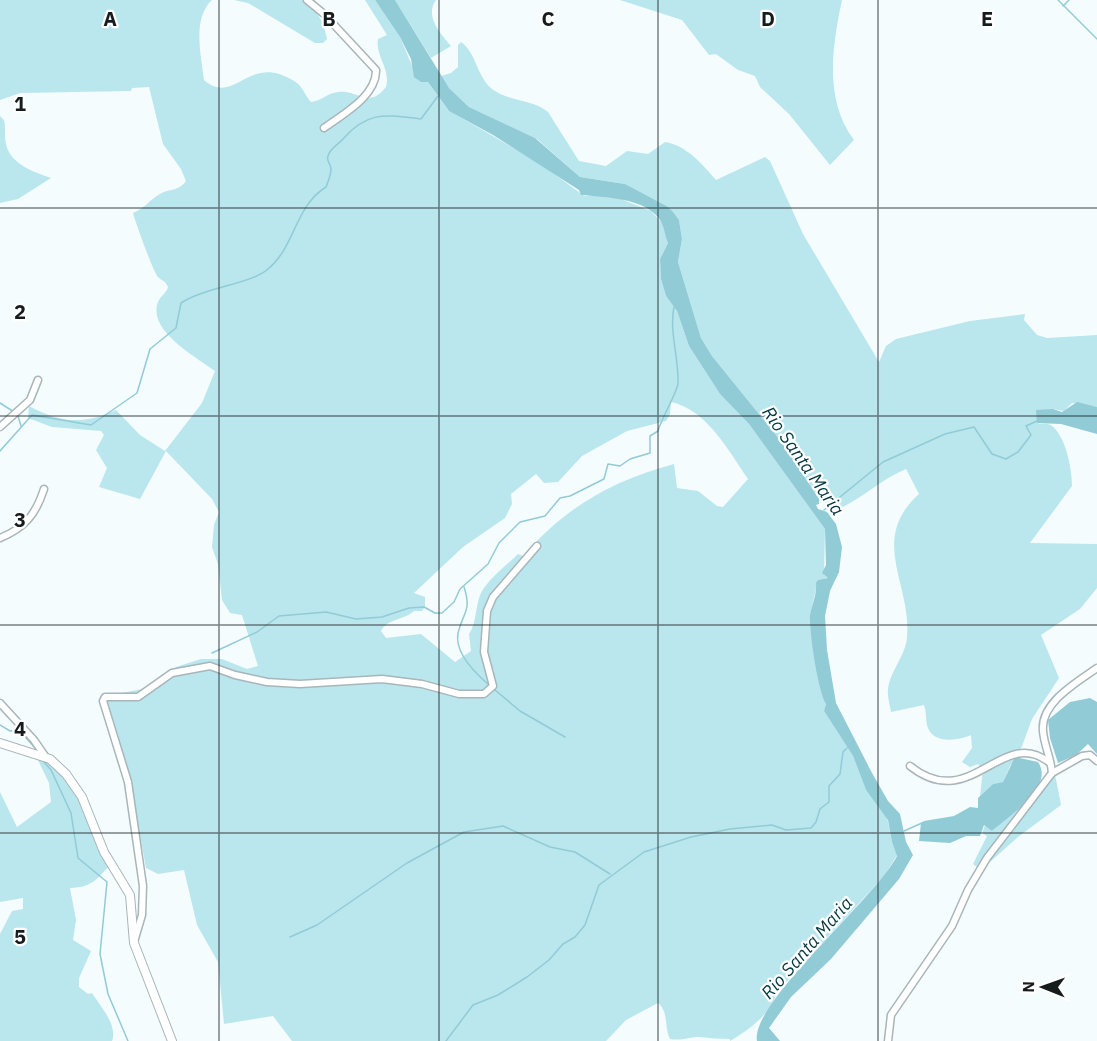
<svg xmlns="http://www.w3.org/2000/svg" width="1097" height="1041" font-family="'IBM Plex Sans',sans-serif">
	<rect width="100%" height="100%" fill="#f4fcfe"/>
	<g fill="#bae6ee" fill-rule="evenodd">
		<path d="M0,0H212C192,18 201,55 204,80C235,107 248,52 294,81C304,87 304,95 311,102C321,101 328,93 338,92C358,89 368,110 386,87C391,69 375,56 378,39L387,35L365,0H375L400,37L418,80L428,82L448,110L541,164L584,196H613L651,211L662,223L668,243L660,259L661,279L666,296L677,311L689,346L720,394L749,424L825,529L824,575L828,578L818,580L810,615L811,635L826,704L824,711L853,756L866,790L887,817L892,842L897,855L885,875L778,991C768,1016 753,1027 730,1041V1039C719,1039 710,1038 699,1037C689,1037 682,1041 670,1039C664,1027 669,1012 658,1003L626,1020L606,1041H292L273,1016L224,1024L218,962L197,925L184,870L158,874L146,868L130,781L105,696L148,688L176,667L201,659H222L247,669L258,666L242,615L230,613L222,600L218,564L212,547L214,525L219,512L212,499L166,451L140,499L99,487L107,468L96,450L104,435L101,431L52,427L28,418L29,406C60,423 84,425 116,410L140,435L165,451L202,403L215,371C197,357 147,331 158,302C160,296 166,294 168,287C165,280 163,282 158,277C154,274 135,221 133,213C147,207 149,200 160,194C170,188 178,192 186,181L181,169L163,144L149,87L132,88L131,91L20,93L0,100V105ZM671,402C707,410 728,450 748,479L723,507L717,506L698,491L677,488L674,464C611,481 566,507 523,556L518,554C506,566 489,578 481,593C475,606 477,623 469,634L471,651L455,662L421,634L386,638L381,631C387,619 404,620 414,611H422L425,607V597L414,593L463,547L505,518L512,504L511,494L536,474L544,483L558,482L582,456L627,431L666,421L670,414Z"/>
		<polygon points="234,0 315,0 313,7 323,23 327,39 323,43 315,43 248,3"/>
		<path d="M395,0H436C424,16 441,34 451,46L431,58Z"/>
		<path d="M620,0H842C832,47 824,100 854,140L830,165L789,114L760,87L755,76L738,70L716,54L709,55L682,20Z"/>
		<path d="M461,42C476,52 477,77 492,89C509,102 532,99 548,112L579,161L606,166L627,151L648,154L665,142C686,145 703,165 716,180L765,157L770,161L803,234L879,362L886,346L896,339L970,321L1025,314L1024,320L1037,335L1047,338L1097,335V407L1072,403L1064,411L1053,409L1038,424C1043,424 1048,423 1052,426C1066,437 1072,469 1072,486L1030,543L1097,544V588L1080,609L1041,635L1059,678L1032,719L1018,757L1010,766L1003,782L993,784L980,796L983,770L978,764L970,767L962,762L972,748L971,735C960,740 936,744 929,730C925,724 927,713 924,705L891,712C890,705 887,696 888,689C890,671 906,655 907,637C912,584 868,540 919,494L906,469C879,480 859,502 833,511L822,498L819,499L780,440L712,356L701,338L678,262L682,239L679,220L674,213L625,184L580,177L537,139L469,107L449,88L441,76L451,73L458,67V45Z"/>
		<path d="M0,116L4,120C6,128 4,137 6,144C10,164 34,172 51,178L18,199L0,203Z"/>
		<path d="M37,752L68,776L112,863C96,879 94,887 70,888L76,920L73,940L91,951L79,978V987L88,994L92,993C100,1006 118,1025 112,1041H0V934L12,911L23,909V898L0,902V792L17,827L51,802L49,783L37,758Z"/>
		<polygon points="1055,774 1061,805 1018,837 981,870 973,864 987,836 982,833 985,825 992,831"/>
	</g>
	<g fill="#91cbd6">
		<path d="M375,0H395L449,88L469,107L535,138L580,177L625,184L668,207L674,213L679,220L682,239L678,262L701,338L712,356L780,440L819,499V504L816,505L818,509L827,512L836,524L842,547L839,572L830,591L825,616L827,650L836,703L872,773L888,801L900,814L906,842L913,855L899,879L831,959L791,997L769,1028L780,1041H757C750,1003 876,898 897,856L892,842L888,820L866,790L853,756L824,711L826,704C818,691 809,632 810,615C812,604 817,595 816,583L818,580L828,578L822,573L826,565L825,529L749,424L720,394L689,346L677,311L666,296L661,279L660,259L668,243C665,236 664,226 660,220C646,198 604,197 581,195L579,190L493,135L449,111L428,82H421L414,77L411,59L400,37Z"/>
		<polygon points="1077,402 1097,407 1097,434 1061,424 1037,423 1036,410 1053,409 1062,412"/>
		<polygon points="1090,698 1097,702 1097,754 1088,744 1076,755 1058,763 1050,738 1048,720 1070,702"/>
		<path d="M1015,757L1038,762C1055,787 1009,816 992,831L984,825L980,836H966L950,843L919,841L921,823L924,821L954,816L970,807L978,808V798L993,784L1003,782Z"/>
	</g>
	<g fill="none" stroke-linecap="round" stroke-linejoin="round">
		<g stroke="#91cbd6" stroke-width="1.5">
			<polyline points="1058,0 1097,39"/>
			<polyline points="1063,6 1069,0"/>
			<polyline points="0,403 14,412"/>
			<polyline points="18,416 21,426"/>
			<path d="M0,451L32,415L91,425L137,393L150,349L176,328L181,303C206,287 251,284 268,269C295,247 295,206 326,187C328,182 331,175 331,169C331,163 326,162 328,156C330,148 338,145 343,139C368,110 387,115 421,119L438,96"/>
			<polyline points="824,510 883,462 945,434 974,427 992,454 1006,459 1018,452 1031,435 1026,426 1037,421"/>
			<path d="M464,587C472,611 463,612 458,633C454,653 475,673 489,685"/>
			<path d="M212,653L257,632L279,616L326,612L356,619L382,617L409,608L424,607L435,613H442L454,602L460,589L488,564L499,543L520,522L545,516L560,498L570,496L604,479L608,464L620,466L630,459L650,453V436L658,431C661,419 678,391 678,383C679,359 669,331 674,307"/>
			<polyline points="495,690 520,711 565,737"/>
			<polyline points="0,725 10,731 19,730 36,749"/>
			<polyline points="44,762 51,770 71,813 78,858 107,882 100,954 108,994 128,1041"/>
			<polyline points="904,831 922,823"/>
			<polyline points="290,937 317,925 407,863 464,832 503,826 550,847 575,852 610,874"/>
			<polyline points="446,1041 473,1005 498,995 527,977 549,960 563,944 575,937 585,925 599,885 644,852 691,837 730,829 772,825 786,830 811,828 816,822 820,809 829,802 829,786 840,774 843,752 847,748"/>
		</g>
		<g stroke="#a8b6b9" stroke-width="9">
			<g id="minor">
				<path d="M307,0L324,14L376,70C377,96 342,115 324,128"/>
				<polyline points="0,427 30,400 38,380"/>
				<path d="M0,538C25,528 36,514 44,489"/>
				<polyline points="0,703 34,740 45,756"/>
				<path d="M910,766C971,815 1002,724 1050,763"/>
				<path d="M1052,773C1051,758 1044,745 1043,731C1040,703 1077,682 1097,668"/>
				<polyline points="134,942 142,915 143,886 128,782 103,701 105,697 138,697 172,673 210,666 235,675 267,682 300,684 382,679 422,684 459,694 484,694 493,686 484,652 487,611 493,597 537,546"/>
				<polyline points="888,1041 891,1015 952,926 968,890 987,858 1052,773 1082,756 1090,755 1097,761"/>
			</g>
		</g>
		<g stroke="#a8b6b9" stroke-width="10">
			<polyline id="tertiary" points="0,743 50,759 66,774 82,797 104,852 130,895 134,943 172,1041"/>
		</g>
		<use href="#minor" stroke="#fff" stroke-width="6"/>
		<use href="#tertiary" stroke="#fff" stroke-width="8"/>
	</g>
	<path fill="none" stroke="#161b1c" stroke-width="1.5" stroke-opacity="0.55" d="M219,0V1041M439,0V1041M658,0V1041M878,0V1041M0,208H1097M0,416H1097M0,625H1097M0,833H1097"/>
	<g text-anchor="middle" stroke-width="4.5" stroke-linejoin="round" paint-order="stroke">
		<g font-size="18" font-style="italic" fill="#00363f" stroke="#fff">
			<text transform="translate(803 461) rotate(55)" y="6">Rio Santa Maria</text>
			<text transform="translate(807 948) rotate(-49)" y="6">Rio Santa Maria</text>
		</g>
	</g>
	<g font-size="20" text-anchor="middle" font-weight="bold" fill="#161b1c" stroke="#fff" stroke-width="4.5" stroke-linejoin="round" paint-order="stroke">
		<text x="110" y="26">A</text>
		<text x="329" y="26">B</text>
		<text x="548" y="26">C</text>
		<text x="768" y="26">D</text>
		<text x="987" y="26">E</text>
		<text x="20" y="111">1</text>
		<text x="20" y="319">2</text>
		<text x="20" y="527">3</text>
		<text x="20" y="736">4</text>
		<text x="20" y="944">5</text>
	</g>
	<g transform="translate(1043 987) rotate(271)" stroke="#ffffff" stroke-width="4.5" paint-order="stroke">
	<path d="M0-4.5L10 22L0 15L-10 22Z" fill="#161b1c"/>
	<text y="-9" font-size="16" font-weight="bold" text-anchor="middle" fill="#161b1c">N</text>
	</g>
</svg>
